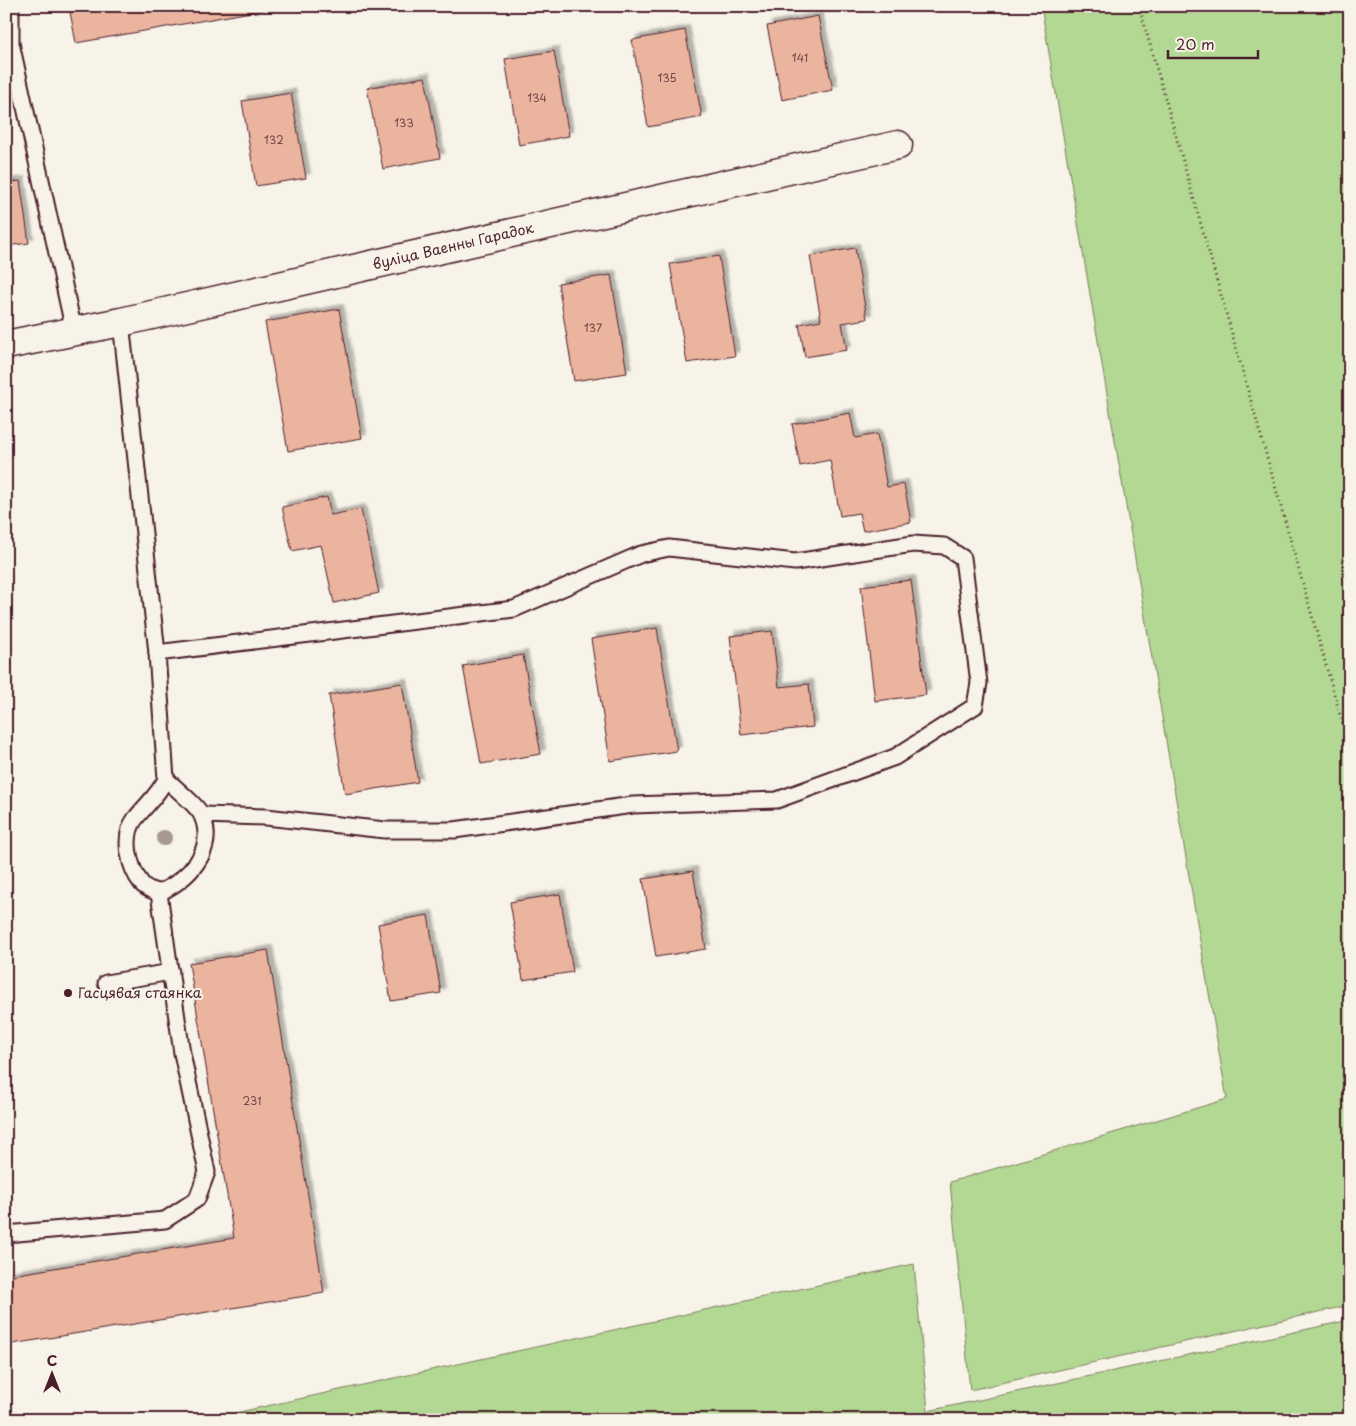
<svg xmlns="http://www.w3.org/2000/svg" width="1356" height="1426" font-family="'Playpen Sans',sans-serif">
	<defs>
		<filter id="shadow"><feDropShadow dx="4.5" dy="-4.5" stdDeviation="1" flood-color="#0004"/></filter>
	</defs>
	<rect width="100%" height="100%" fill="#f7f3e8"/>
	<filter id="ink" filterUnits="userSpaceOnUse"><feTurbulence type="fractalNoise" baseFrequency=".02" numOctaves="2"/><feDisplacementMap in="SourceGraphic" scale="10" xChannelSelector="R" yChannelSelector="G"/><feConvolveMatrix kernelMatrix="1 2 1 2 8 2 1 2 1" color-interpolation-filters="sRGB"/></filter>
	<g filter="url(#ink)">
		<g fill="#b2d893" stroke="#7e7c5f">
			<polygon points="1041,6 1350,6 1350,1305 970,1390 950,1182 1227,1099"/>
			<polygon points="914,1264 928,1411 1350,1320 1350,1420 203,1420"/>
		</g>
		<g fill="#eab49e" stroke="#4a1f2b" filter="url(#shadow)">
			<polygon points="102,6 285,6 76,43 70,12"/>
			<polygon points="818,16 833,90 782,100 767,26"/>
			<polygon points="685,30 702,117 648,127 632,40"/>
			<polygon points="554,51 569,136 519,145 505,59"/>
			<polygon points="425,77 440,158 383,169 367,88"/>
			<polygon points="291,93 306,178 256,186 242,101"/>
			<polygon points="20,181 29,243 6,246 6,183"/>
			<polygon points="855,248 867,319 842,323 847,350 805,357 799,324 821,320 810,256"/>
			<polygon points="719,256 735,356 687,363 670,264"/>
			<polygon points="611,275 627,373 574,381 558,283"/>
			<polygon points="339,309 362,438 288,451 265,322"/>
			<polygon points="850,413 855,438 877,434 887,487 904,484 911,522 863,531 859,513 840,516 830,460 800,466 792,424"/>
			<polygon points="327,497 331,515 361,509 379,593 334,603 321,545 292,551 282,507"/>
			<polygon points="911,580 926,695 875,701 861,586"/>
			<polygon points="657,628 677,751 610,761 591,639"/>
			<polygon points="772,631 779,687 809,684 813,727 741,735 730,636"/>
			<polygon points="523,655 541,754 481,764 463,666"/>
			<polygon points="402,683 418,782 345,794 329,695"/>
			<polygon points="693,871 706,949 656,957 643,879"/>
			<polygon points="560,894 573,972 523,980 510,902"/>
			<polygon points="428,915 441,993 391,1001 378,924"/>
			<polygon points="268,950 324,1293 6,1345 6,1276 234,1238 189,963"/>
		</g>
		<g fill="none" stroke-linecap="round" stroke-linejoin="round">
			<g stroke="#4a1f2b" stroke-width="19">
				<g id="service">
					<polyline points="11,6 11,43 74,331"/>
					<path d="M121,322L157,653L166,779C158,795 146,805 135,819C122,837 129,868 142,884C146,889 154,891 159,893"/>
					<polyline points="157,653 514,609 641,554 669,548 795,562 913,544 944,546 963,558 979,683 975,706 895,757 777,800 633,805 454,830 385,830 266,817 202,815"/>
					<path d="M159,893C188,879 217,851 202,816C198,806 175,788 166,779"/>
					<polyline points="106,983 171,972"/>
					<polyline points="6,1234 165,1220 197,1199 207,1172 182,1053 159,893"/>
				</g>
			</g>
			<g stroke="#4a1f2b" stroke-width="31">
				<polyline id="minor" points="6,345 121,322 898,145"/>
			</g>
			<polyline stroke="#4a1f2b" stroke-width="3" stroke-dasharray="1 4" stroke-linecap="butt" points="1139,6 1350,750"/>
			<use href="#service" stroke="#f7f3e8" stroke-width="15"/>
			<use href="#minor" stroke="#f7f3e8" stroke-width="28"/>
		</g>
		<circle fill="#a6988e" cx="164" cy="838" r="8"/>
	</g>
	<circle fill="#4a1f2b" stroke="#f7f3e8" stroke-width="2" cx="68" cy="993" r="5"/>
	<g text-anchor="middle" stroke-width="4" stroke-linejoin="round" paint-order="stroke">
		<g font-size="11" fill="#724448">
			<text x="800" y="62">141</text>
			<text x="667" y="82">135</text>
			<text x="537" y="102">134</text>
			<text x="404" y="127">133</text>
			<text x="274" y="144">132</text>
			<text x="593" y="332">137</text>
			<text x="252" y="1105">231</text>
		</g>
		<g font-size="14" fill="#4a1f2b" stroke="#f7f3e8">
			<text transform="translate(453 246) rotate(-13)" y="5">вуліца Ваенны Гарадок</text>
		</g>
		<g font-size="14" fill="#4a1f2b" stroke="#f7f3e8" text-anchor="start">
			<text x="78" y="998">Гасцявая стаянка</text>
		</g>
	</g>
	<rect width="1356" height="1426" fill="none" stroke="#f7f3e8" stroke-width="25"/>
	<rect x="12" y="12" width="1331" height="1401" fill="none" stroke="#4a1f2b" stroke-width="2" filter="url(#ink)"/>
	<g transform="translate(52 1374)" stroke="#f7f3e8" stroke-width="4" paint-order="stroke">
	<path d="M0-4L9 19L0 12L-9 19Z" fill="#4a1f2b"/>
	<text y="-8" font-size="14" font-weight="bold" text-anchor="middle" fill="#4a1f2b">С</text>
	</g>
	<path d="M1168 50v8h90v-8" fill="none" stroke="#4a1f2b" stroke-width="2.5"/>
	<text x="1176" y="50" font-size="15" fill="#4a1f2b" stroke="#f7f3e8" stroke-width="4" paint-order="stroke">20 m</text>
</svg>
